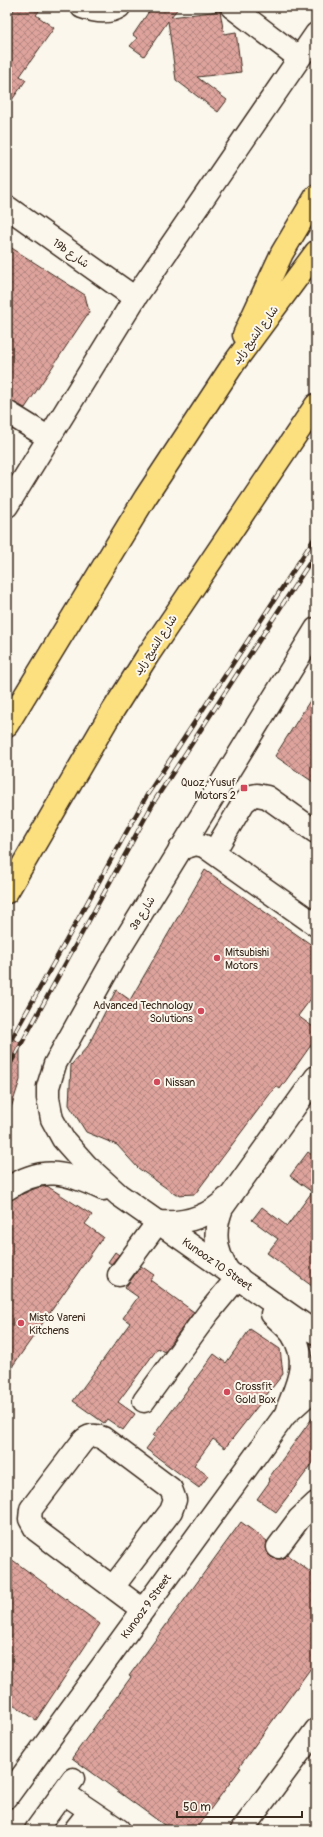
<svg xmlns="http://www.w3.org/2000/svg" width="323" height="1837" font-family="Pangolin,'Playpen Sans Arabic',sans-serif">
	<defs>
		<pattern id="building-cross-hatch" width="8" height="8" patternUnits="userSpaceOnUse"><rect width="8" height="8" fill="#dda39c"/><path d="M0 0l8 8M0 8l8-8" fill="none" stroke="#b4857f"/></pattern>
	</defs>
	<rect width="100%" height="100%" fill="#fbf7ec"/>
	<filter id="ink" filterUnits="userSpaceOnUse"><feTurbulence type="fractalNoise" baseFrequency=".025" numOctaves="2"/><feDisplacementMap in="SourceGraphic" scale="8" xChannelSelector="R" yChannelSelector="G"/><feConvolveMatrix kernelMatrix="1 2 1 2 8 2 1 2 1" color-interpolation-filters="sRGB"/></filter>
	<g filter="url(#ink)">
		<g fill="url(#building-cross-hatch)" stroke="#3b2a1e">
			<polygon points="16,7 42,7 36,15 54,28 20,76 26,80 7,107 7,20"/>
			<polygon points="152,7 179,7 171,17 220,11 224,34 236,32 241,72 197,77 227,100 218,112 176,80 168,21 144,56 130,46 137,38 133,35"/>
			<polygon points="7,245 85,295 89,312 25,408 7,400"/>
			<polygon points="316,691 316,784 275,756"/>
			<polygon points="205,870 316,948 316,992 298,1016 316,1029 316,1038 280,1089 276,1086 195,1194 176,1195 138,1168 117,1145 86,1132 69,1105 71,1065 88,1046 116,990 130,1000"/>
			<polygon points="7,1034 20,1043 20,1080 10,1111 7,1110"/>
			<polygon points="308,1152 316,1158 316,1289 267,1253 278,1239 252,1220 262,1207 287,1226 312,1192 290,1176"/>
			<polygon points="47,1186 92,1215 85,1224 103,1237 7,1374 7,1201 36,1188"/>
			<polygon points="115,1252 119,1255 111,1264 108,1262"/>
			<polygon points="141,1266 154,1275 150,1280 194,1312 164,1352 158,1348 118,1402 135,1414 123,1430 107,1419 104,1423 73,1401 130,1323 123,1318 138,1297 125,1288"/>
			<polygon points="250,1329 280,1349 283,1374 225,1448 213,1439 194,1465 208,1476 199,1488 146,1449 155,1437 153,1436 214,1354 226,1363"/>
			<polygon points="316,1413 316,1459 276,1512 257,1499 270,1481 268,1479"/>
			<polygon points="241,1522 267,1541 266,1552 271,1557 277,1559 283,1559 287,1555 316,1576 316,1661 239,1767 241,1768 195,1830 171,1830 72,1758 131,1677 129,1676"/>
			<polygon points="7,1556 100,1624 36,1720 7,1700"/>
		</g>
		<g fill="none" stroke-linecap="round" stroke-linejoin="round">
			<g stroke="#3b2a1e" stroke-width="25">
				<g id="minor">
					<path d="M82,7C93,11 108,14 119,7"/>
					<polyline points="232,7 299,58"/>
					<polyline points="7,207 135,298"/>
					<polyline points="7,412 49,438"/>
					<polyline points="7,506 135,298 316,34"/>
					<path id="s1" d="M316,629L117,953L55,1064L48,1087V1098L52,1119L63,1139L87,1166L119,1195L316,1333"/>
					<polyline points="180,849 196,844 204,846 316,925"/>
					<polyline points="214,852 244,802 252,796 257,795 267,797 316,832"/>
					<path d="M7,1189C43,1164 67,1173 103,1189"/>
					<path d="M158,1222C184,1224 207,1218 226,1199"/>
					<path d="M228,1271C215,1250 213,1231 222,1208L316,1077"/>
					<polyline points="119,1275 158,1222"/>
					<path d="M272,1314C278,1320 286,1326 292,1334C310,1361 297,1384 287,1410"/>
					<polyline points="144,1401 209,1312 238,1277"/>
					<polyline points="278,1547 299,1519 316,1503"/>
					<path d="M113,1587L171,1511L175,1500L171,1489L103,1438C95,1434 88,1435 82,1442L31,1509L30,1519L36,1530L143,1610"/>
					<polyline points="64,1793 119,1830"/>
					<path id="s2" d="M7,1797L285,1415L306,1396L316,1389"/>
					<polyline points="36,1830 73,1779"/>
					<polyline points="75,1830 90,1811"/>
					<polyline points="242,1830 316,1730"/>
				</g>
			</g>
			<g stroke="#3b2a1e" stroke-width="25">
				<g id="highway">
					<polyline points="244,335 282,253 316,196"/>
					<polyline points="7,725 145,498 234,363 316,252"/>
					<polyline points="7,892 107,720 148,655 316,405"/>
				</g>
			</g>
			<use href="#minor" stroke="#fbf7ec" stroke-width="22"/>
			<use href="#highway" stroke="#fce080" stroke-width="22"/>
			<g stroke="#3b2a1e" stroke-width="4.5">
				<g id="rail">
					<polyline points="7,1047 147,795 316,536"/>
					<polyline points="7,1070 155,800 316,553"/>
				</g>
			</g>
			<use href="#rail" stroke="#fbf7ec" stroke-width="3" stroke-dasharray="9" stroke-linecap="butt"/>
		</g>
	</g>
	<g fill="#d1495b" stroke="#fbf7ec" stroke-width="1.5">
		<rect x="240" y="784" width="8" height="8" rx="2"/>
		<circle cx="217" cy="958" r="4"/>
		<circle cx="201" cy="1011" r="4"/>
		<circle cx="157" cy="1082" r="4"/>
		<circle cx="21" cy="1323" r="4"/>
		<circle cx="227" cy="1392" r="4"/>
	</g>
	<g text-anchor="middle" stroke-width="4" stroke-linejoin="round" paint-order="stroke">
		<g font-size="11" fill="#3b2a1e" stroke="#fbf7ec">
			<text transform="translate(71 253) rotate(35)" y="4">19b شارع</text>
			<text transform="translate(255 335) rotate(-54)" y="4">شارع الشيخ زايد</text>
			<text transform="translate(155 645) rotate(-57)" y="4">شارع الشيخ زايد</text>
			<text transform="translate(142 913) rotate(-58)" y="4">3a شارع</text>
			<text dy="4" stroke="none"><textPath href="#s1" startOffset="786">Kunooz 10 Street</textPath></text>
			<text dy="4" stroke="none"><textPath href="#s2" startOffset="236">Kunooz 9 Street</textPath></text>
		</g>
		<g font-size="11" fill="#3b2a1e" stroke="#fbf7ec" text-anchor="start">
			<text x="236" y="786" text-anchor="end">Quoz, Yusuf<tspan x="236" dy="13">Motors 2</tspan></text>
			<text x="225" y="956">Mitsubishi<tspan x="225" dy="13">Motors</tspan></text>
			<text x="193" y="1009" text-anchor="end">Advanced Technology<tspan x="193" dy="13">Solutions</tspan></text>
			<text x="165" y="1086">Nissan</text>
			<text x="29" y="1321">Misto Vareni<tspan x="29" dy="13">Kitchens</tspan></text>
			<text x="235" y="1390">Crossfit<tspan x="235" dy="13">Gold Box</tspan></text>
		</g>
	</g>
	<rect width="323" height="1837" fill="none" stroke="#fbf7ec" stroke-width="24"/>
	<rect x="12" y="12" width="299" height="1813" fill="none" stroke="#3b2a1e" stroke-width="1.5" filter="url(#ink)"/>
	<path d="M177 1811v6h125v-6" fill="none" stroke="#3b2a1e" stroke-width="2"/>
	<text x="183" y="1811" font-size="12" fill="#3b2a1e" stroke="#fbf7ec" stroke-width="3" paint-order="stroke">50 m</text>
</svg>
